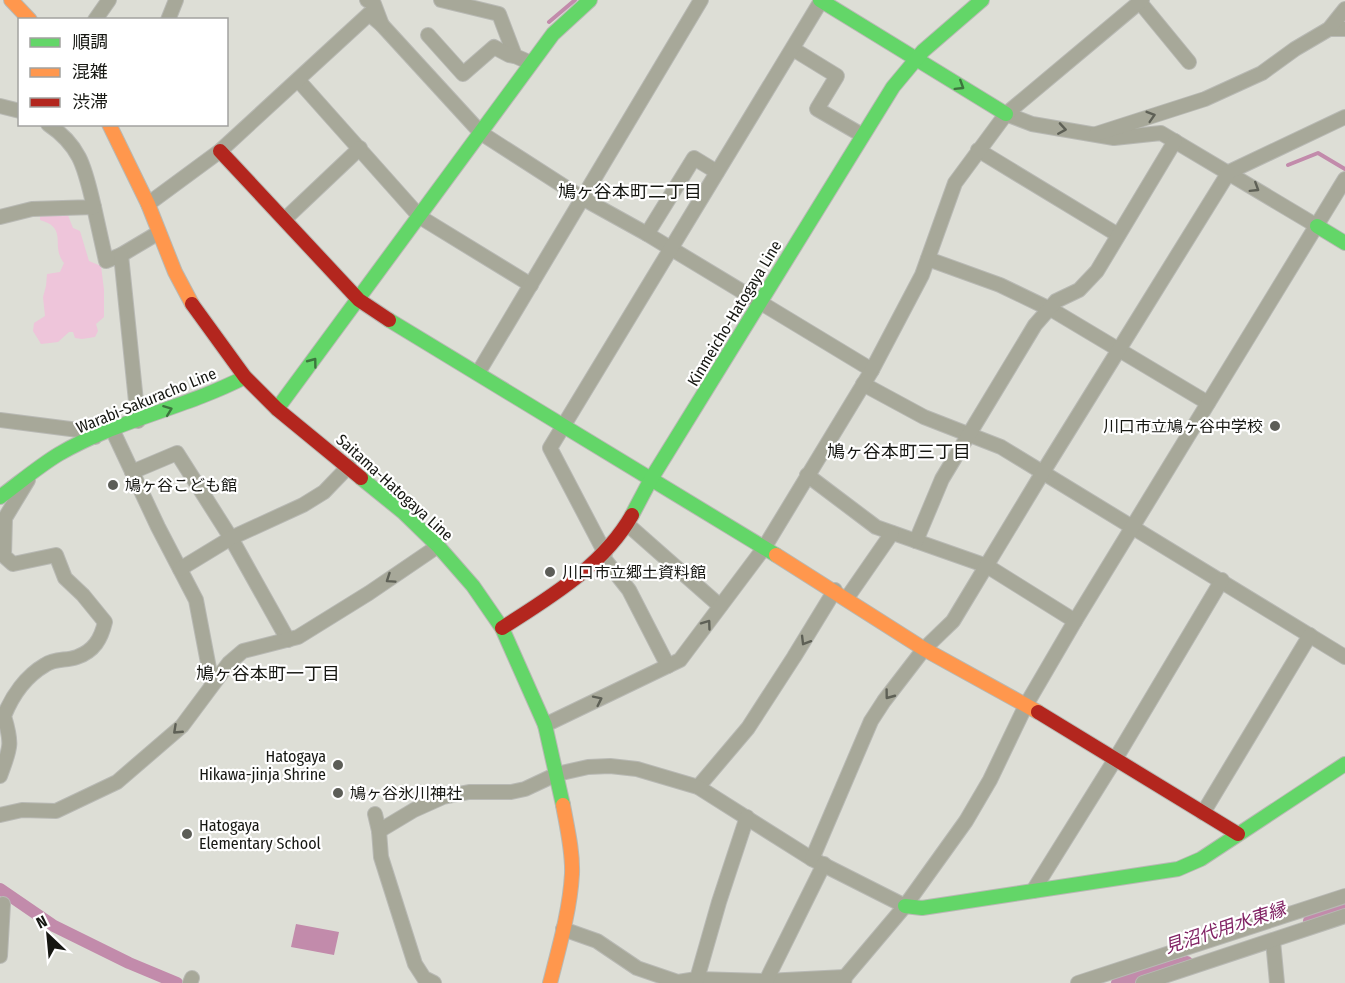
<svg xmlns="http://www.w3.org/2000/svg" width="1345" height="983" font-family="'Fira Sans Condensed','Noto Sans JP',sans-serif">
	<rect width="100%" height="100%" fill="#ddded6"/>
	<path fill="#eec5da" d="M67,213L73,228L80,231L89,261L101,266L104,290V317L96,324L98,331L95,337L82,339L75,338L73,332H69L58,342L41,344L33,331L34,323L45,316L43,297L46,286L47,274L60,272L64,263C50,246 69,228 40,220V214Z"/>
	<polygon fill="#c28bab" points="296,924 339,932 334,955 291,947"/>
	<g fill="none" stroke-linecap="round" stroke-linejoin="round">
		<g stroke="#c28bab" stroke-width="4">
			<polyline points="549,22 575,0"/>
			<polyline points="1288,165 1318,153 1345,169"/>
		</g>
		<g stroke="#c28bab" stroke-width="12">
			<polyline points="0,889 54,926 129,963 177,983"/>
			<polyline points="1309,921 1345,908"/>
			<polyline points="1117,983 1187,962"/>
		</g>
		<g stroke="#b8b9b4" stroke-width="16">
			<g id="street">
				<polyline points="441,0 499,14 515,56 531,63"/>
				<polyline points="1138,0 1189,62"/>
				<polyline points="95,20 109,0"/>
				<polyline points="168,20 176,0"/>
				<polyline points="382,25 481,133 582,198 647,234 872,370"/>
				<polyline points="1329,29 1345,29"/>
				<polyline points="428,35 463,74 494,47 509,55 515,56"/>
				<polyline points="793,49 837,76 817,109 862,135"/>
				<polyline points="298,80 420,217 531,285"/>
				<polyline points="0,106 20,111"/>
				<polyline points="1006,114 1032,124 1114,138 1161,133 1317,226"/>
				<polyline points="1096,134 1205,99 1262,73 1295,49 1329,29 1345,9"/>
				<polyline points="978,150 1118,235"/>
				<polyline points="148,204 220,151 369,14 382,25 374,4 367,0"/>
				<polyline points="94,207 106,261 121,255 158,233"/>
				<path d="M0,217L32,209L94,207C85,170 82,147 48,124"/>
				<polyline points="285,219 360,148"/>
				<polyline points="647,234 694,158 717,172"/>
				<polyline points="121,255 138,421"/>
				<polyline points="928,259 1000,285 1054,311 1208,403"/>
				<polyline points="478,373 701,0"/>
				<polyline points="863,384 924,417 1001,447 1345,657"/>
				<polyline points="0,420 86,431 95,437"/>
				<polyline points="112,429 158,527 196,600 212,684"/>
				<polyline points="132,472 177,453 231,538 288,640"/>
				<polyline points="807,475 876,527 987,566 1075,621"/>
				<polyline points="627,524 720,606"/>
				<polyline points="916,541 942,479 1035,325 1056,301 1079,290 1097,271 1175,141"/>
				<polyline points="605,553 550,448 821,1"/>
				<polyline points="602,556 629,590 668,666"/>
				<polyline points="180,569 231,538 303,505 324,492 349,466"/>
				<polyline points="847,598 892,533"/>
				<polyline points="545,725 680,660 764,548 872,370 922,275 955,183 1006,114 1142,0"/>
				<path d="M0,776C10,748 13,746 4,716C12,696 26,676 45,665C55,658 66,661 77,657C94,651 101,639 105,622L83,595L65,578L56,555L13,564L4,556L5,518L28,480"/>
				<polyline points="698,787 748,728 794,657 835,590"/>
				<polyline points="1203,813 1310,635"/>
				<polyline points="375,814 379,831 414,810 443,797 469,792 511,792 525,789 557,774 588,767 610,766 637,769 698,787 812,859 905,906"/>
				<polyline points="0,815 22,810 56,811 117,782 182,726 229,663 243,651 298,637 369,593 438,546"/>
				<polyline points="379,831 381,857 415,964 424,978 434,983"/>
				<polyline points="812,859 871,721 884,701 924,649 953,621 1043,472 1229,172 1345,117"/>
				<polyline points="1033,891 1116,758 1222,580"/>
				<polyline points="563,929 597,941 637,968 678,982 697,979 766,981 845,977"/>
				<polyline points="1273,941 1277,983"/>
				<polyline points="0,956 3,904"/>
				<polyline points="697,979 719,902 747,817"/>
				<polyline points="766,981 824,864"/>
				<polyline points="190,983 192,978"/>
				<polyline points="844,983 845,977 905,906 966,821 990,780 1026,705 1075,621 1345,179"/>
				<polyline points="1078,983 1345,896"/>
				<polyline points="1143,983 1345,916"/>
			</g>
		</g>
		<g stroke="#b8b9b4" stroke-width="16">
			<g id="fast">
				<polyline points="820,0 1006,114"/>
				<polyline points="1317,226 1345,243"/>
				<polyline points="389,320 776,555"/>
				<polyline points="277,409 553,34 590,0"/>
				<polyline points="361,478 403,512 438,546 473,586 502,628 545,725 563,805"/>
				<path d="M0,497C19,483 39,466 59,454C117,420 185,408 245,377"/>
				<polyline points="632,515 651,479 893,87 923,51 982,0"/>
				<polyline points="905,906 922,908 1178,869 1201,859 1345,764"/>
			</g>
		</g>
		<g stroke="#b8b9b4" stroke-width="16">
			<g id="slow">
				<polyline points="11,0 30,20"/>
				<polyline points="109,124 148,204 175,272 192,304"/>
				<polyline points="776,555 924,649 1038,712"/>
				<path d="M550,983C559,948 570,910 572,874C573,852 567,827 563,805"/>
			</g>
		</g>
		<g stroke="#b8b9b4" stroke-width="16">
			<g id="jam">
				<polyline points="220,151 359,300 389,320"/>
				<polyline points="192,304 245,377 277,409 361,478"/>
				<path d="M502,628C550,597 603,566 632,515"/>
				<polyline points="1038,712 1238,834"/>
			</g>
		</g>
		<use href="#street" stroke="#a7a899" stroke-width="14"/>
		<use href="#fast" stroke="#63d668" stroke-width="14"/>
		<use href="#slow" stroke="#ff974d" stroke-width="14"/>
		<use href="#jam" stroke="#b3261e" stroke-width="14"/>
	</g>
	<defs><path id="oneway-chevron" d="M-2-3.5L2.5 0L-2 3.5" fill="none" stroke-width="1.6" stroke-linecap="round" stroke-linejoin="round" transform="scale(1.5)"/></defs>
	<g stroke="#3c763d">
		<use href="#oneway-chevron" transform="translate(960 86) rotate(32)"/>
		<use href="#oneway-chevron" transform="translate(313 362) rotate(-53)"/>
		<use href="#oneway-chevron" transform="translate(168 410) rotate(-21)"/>
	</g>
	<g stroke="#5e6056">
		<use href="#oneway-chevron" transform="translate(1151 116) rotate(-17)"/>
		<use href="#oneway-chevron" transform="translate(1062 129) rotate(9)"/>
		<use href="#oneway-chevron" transform="translate(1255 188) rotate(32)"/>
		<use href="#oneway-chevron" transform="translate(390 579) rotate(146)"/>
		<use href="#oneway-chevron" transform="translate(707 624) rotate(-54)"/>
		<use href="#oneway-chevron" transform="translate(805 641) rotate(121)"/>
		<use href="#oneway-chevron" transform="translate(889 695) rotate(127)"/>
		<use href="#oneway-chevron" transform="translate(598 700) rotate(-26)"/>
		<use href="#oneway-chevron" transform="translate(177 730) rotate(137)"/>
	</g>
	<g fill="#5c5d57" stroke="#fff" stroke-width="2">
		<circle cx="1275" cy="426" r="6"/>
		<circle cx="113" cy="485" r="6"/>
		<circle cx="550" cy="572" r="6"/>
		<circle cx="338" cy="765" r="6"/>
		<circle cx="338" cy="793" r="6"/>
		<circle cx="187" cy="834" r="6"/>
	</g>
	<g text-anchor="middle" stroke-width="4.5" stroke-linejoin="round" paint-order="stroke">
		<g font-size="16" fill="#161712" stroke="#fff">
			<text transform="translate(734 313) rotate(-59)" y="6">Kinmeicho-Hatogaya Line</text>
			<text transform="translate(146 400) rotate(-22)" y="6">Warabi-Sakuracho Line</text>
			<text transform="translate(395 487) rotate(42)" y="6">Saitama-Hatogaya Line</text>
		</g>
		<g font-size="16" fill="#161712" stroke="#fff" text-anchor="start">
			<text x="1263" y="432" text-anchor="end">川口市立鳩ヶ谷中学校</text>
			<text x="125" y="491">鳩ヶ谷こども館</text>
			<text x="562" y="578">川口市立郷土資料館</text>
			<text x="326" y="762" text-anchor="end">Hatogaya<tspan x="326" dy="18">Hikawa-jinja Shrine</tspan></text>
			<text x="350" y="799">鳩ヶ谷氷川神社</text>
			<text x="199" y="831">Hatogaya<tspan x="199" dy="18">Elementary School</tspan></text>
		</g>
		<g font-size="18" fill="#161712" stroke="#fff">
			<text x="630" y="198">鳩ヶ谷本町二丁目</text>
			<text x="899" y="458">鳩ヶ谷本町三丁目</text>
			<text x="268" y="680">鳩ヶ谷本町一丁目</text>
		</g>
		<g font-size="18" font-style="italic" fill="#812364" stroke="#fff">
			<text transform="translate(1225 928) rotate(-18)" y="6">見沼代用水東縁</text>
		</g>
	</g>
	<rect x="18" y="18" width="210" height="108" fill="#ffffff" stroke="#a2a2a0" stroke-width="1.5"/>
	<rect x="30" y="38" width="30" height="9" fill="#63d668" stroke="#a2a2a0" stroke-width="1.5"/>
	<text x="72" y="48" font-size="18" fill="#161712">順調</text>
	<rect x="30" y="68" width="30" height="9" fill="#ff974d" stroke="#a2a2a0" stroke-width="1.5"/>
	<text x="72" y="78" font-size="18" fill="#161712">混雑</text>
	<rect x="30" y="98" width="30" height="9" fill="#b3261e" stroke="#a2a2a0" stroke-width="1.5"/>
	<text x="72" y="108" font-size="18" fill="#161712">渋滞</text>
	<g transform="translate(48 935) rotate(334)" stroke="#ffffff" stroke-width="4.5" paint-order="stroke">
	<path d="M0-4.5L10 22L0 15L-10 22Z" fill="#161712"/>
	<text y="-9" font-size="16" font-weight="bold" text-anchor="middle" fill="#161712">N</text>
	</g>
</svg>
